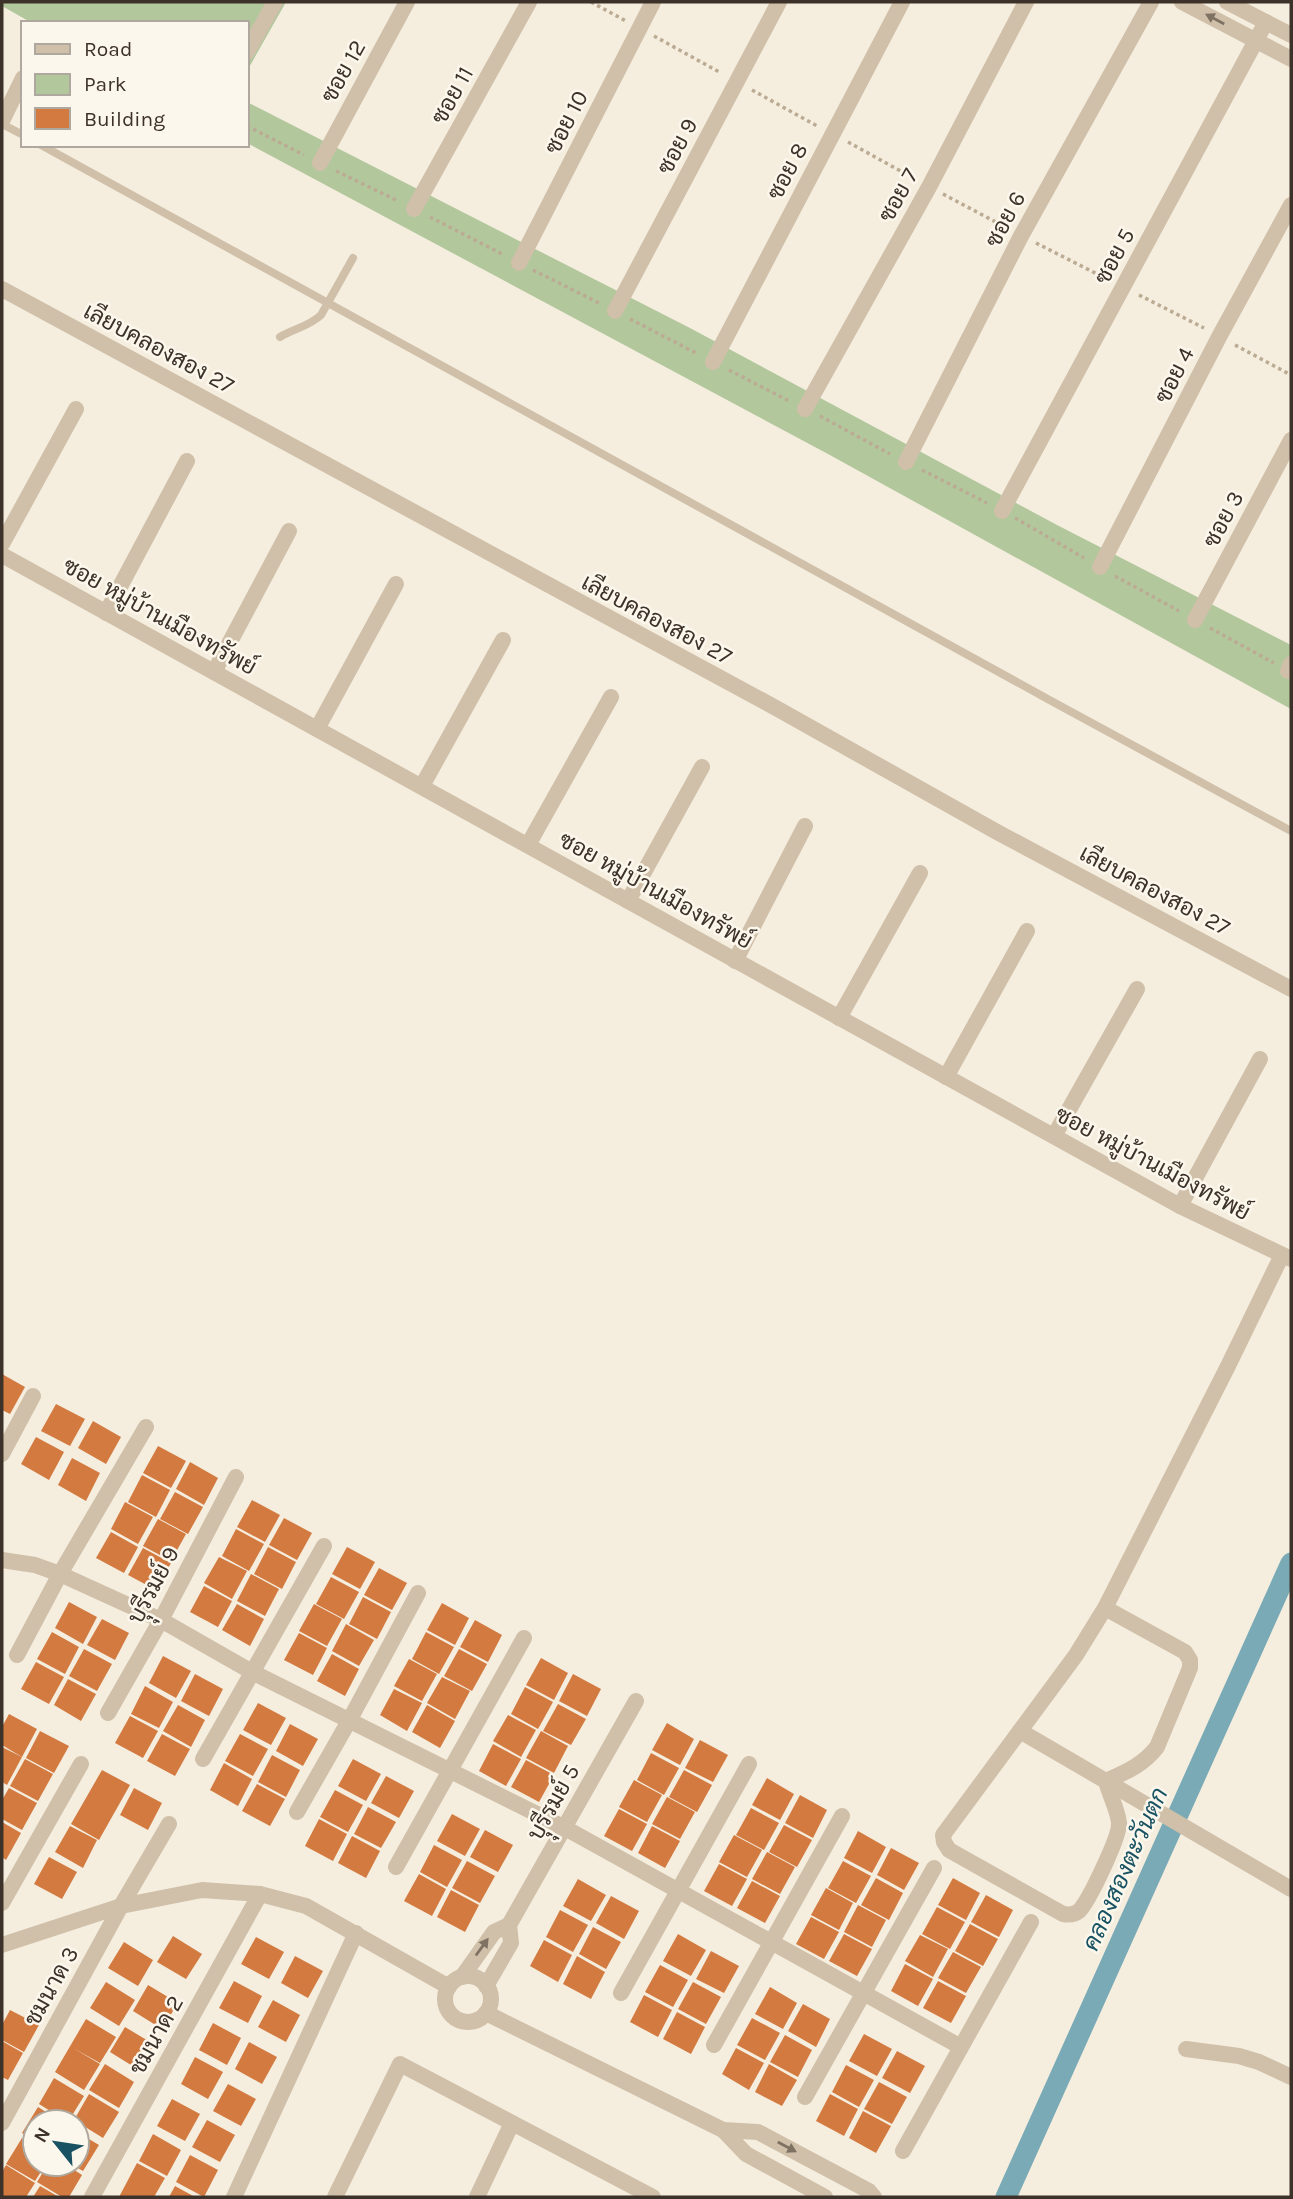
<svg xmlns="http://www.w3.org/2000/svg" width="1293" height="2199" font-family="Karla,Sarabun,sans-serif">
	<rect width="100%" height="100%" fill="#f5eedf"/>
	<g fill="#b2c79c">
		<polygon points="2,2 286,2 247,71 247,23 32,23 2,6"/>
		<polygon points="247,102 690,328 1057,525 1291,645 1291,709 828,454 247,143"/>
	</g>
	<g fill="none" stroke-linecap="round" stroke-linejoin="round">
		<polyline stroke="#7aaab6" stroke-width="21" points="1006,2197 1291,1563"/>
	</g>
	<g fill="#d37a40">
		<polygon points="2,1374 25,1387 10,1414 2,1410"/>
		<polygon points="56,1404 85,1419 70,1446 41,1431"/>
		<polygon points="93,1421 121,1437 106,1464 78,1448"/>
		<polygon points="36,1437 64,1452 49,1480 21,1464"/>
		<polygon points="158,1446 186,1461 171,1488 143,1473"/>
		<polygon points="72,1458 100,1473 86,1501 58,1485"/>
		<polygon points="190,1462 218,1478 204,1505 176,1489"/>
		<polygon points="142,1475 170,1490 156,1517 128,1502"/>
		<polygon points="175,1492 203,1507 188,1534 160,1519"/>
		<polygon points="252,1500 280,1515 265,1542 237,1527"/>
		<polygon points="125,1502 153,1517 138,1544 111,1529"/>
		<polygon points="284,1518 312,1533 297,1560 269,1545"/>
		<polygon points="158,1519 186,1534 171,1561 143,1546"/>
		<polygon points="236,1529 264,1544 249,1571 222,1556"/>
		<polygon points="111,1532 138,1547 124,1573 96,1558"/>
		<polygon points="268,1547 296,1562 282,1589 254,1574"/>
		<polygon points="347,1547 375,1562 360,1589 332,1574"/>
		<polygon points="143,1548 171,1563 156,1590 128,1575"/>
		<polygon points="219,1557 247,1571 232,1599 204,1583"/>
		<polygon points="379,1568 407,1583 392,1610 364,1595"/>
		<polygon points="251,1574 279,1589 265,1616 237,1601"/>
		<polygon points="331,1577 359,1592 344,1619 316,1604"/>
		<polygon points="204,1586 232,1601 218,1627 190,1612"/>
		<polygon points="363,1597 391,1612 377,1639 349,1624"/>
		<polygon points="69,1602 97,1617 83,1644 55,1628"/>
		<polygon points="442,1603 469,1618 455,1645 427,1630"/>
		<polygon points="237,1604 264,1619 250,1646 222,1630"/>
		<polygon points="314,1604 342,1619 327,1646 299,1631"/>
		<polygon points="102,1619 129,1633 115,1660 87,1645"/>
		<polygon points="475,1620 502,1635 488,1662 460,1647"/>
		<polygon points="346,1624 374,1640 359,1666 332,1651"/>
		<polygon points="52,1632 79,1647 65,1674 37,1659"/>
		<polygon points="426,1632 454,1647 439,1674 412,1659"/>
		<polygon points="299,1633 327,1648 313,1675 284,1660"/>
		<polygon points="84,1649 112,1664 97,1691 69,1676"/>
		<polygon points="459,1649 487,1664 472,1691 444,1676"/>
		<polygon points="332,1654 359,1669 345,1696 317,1681"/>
		<polygon points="163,1656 191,1671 176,1698 149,1683"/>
		<polygon points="541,1658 568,1673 554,1700 526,1685"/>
		<polygon points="409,1659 437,1674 422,1701 394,1686"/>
		<polygon points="36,1662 64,1677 49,1704 21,1689"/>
		<polygon points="195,1674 223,1689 209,1716 181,1701"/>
		<polygon points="573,1674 601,1689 587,1716 559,1701"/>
		<polygon points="442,1677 470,1691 455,1719 427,1703"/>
		<polygon points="68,1679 96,1694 81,1721 54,1705"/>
		<polygon points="145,1686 173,1702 159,1728 131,1714"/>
		<polygon points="525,1687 553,1702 538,1729 511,1714"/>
		<polygon points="394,1689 422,1703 407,1731 380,1715"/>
		<polygon points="258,1703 286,1718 271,1745 243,1730"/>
		<polygon points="558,1704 586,1719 571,1745 543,1731"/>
		<polygon points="178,1705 205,1720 191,1747 163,1731"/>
		<polygon points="427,1705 455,1721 440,1748 412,1732"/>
		<polygon points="9,1714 37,1729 22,1757 2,1745 2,1727"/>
		<polygon points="508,1715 536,1730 521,1757 493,1741"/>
		<polygon points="130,1716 158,1731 143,1758 115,1743"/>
		<polygon points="667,1723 694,1739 680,1765 652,1750"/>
		<polygon points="290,1724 318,1739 303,1766 276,1751"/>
		<polygon points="40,1731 69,1746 54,1773 26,1758"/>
		<polygon points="541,1731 568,1746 554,1773 526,1758"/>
		<polygon points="162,1734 190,1749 175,1776 147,1761"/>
		<polygon points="240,1734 268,1749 253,1776 225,1761"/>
		<polygon points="700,1740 728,1755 713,1782 685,1768"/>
		<polygon points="493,1744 521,1759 506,1786 479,1771"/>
		<polygon points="2,1747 22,1757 7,1785 2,1782"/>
		<polygon points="651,1753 679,1768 664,1795 637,1780"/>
		<polygon points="272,1755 300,1770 286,1797 258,1782"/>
		<polygon points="25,1759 53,1774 38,1801 10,1786"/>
		<polygon points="353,1759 381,1774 366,1801 338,1786"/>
		<polygon points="526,1760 554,1775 539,1802 511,1787"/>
		<polygon points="224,1763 252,1779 238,1806 210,1790"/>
		<polygon points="102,1770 130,1785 99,1840 71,1824"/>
		<polygon points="684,1770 712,1785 697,1812 669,1797"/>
		<polygon points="386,1776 414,1791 399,1818 371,1803"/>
		<polygon points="767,1778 794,1794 780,1820 752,1805"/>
		<polygon points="634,1780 662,1795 647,1822 619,1807"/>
		<polygon points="257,1784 285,1799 270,1826 242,1811"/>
		<polygon points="9,1788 37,1803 22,1830 2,1819 2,1800"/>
		<polygon points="134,1788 162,1803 148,1830 120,1815"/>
		<polygon points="335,1790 363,1805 348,1832 320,1817"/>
		<polygon points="800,1795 827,1810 813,1838 785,1823"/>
		<polygon points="667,1797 695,1812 680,1839 652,1824"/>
		<polygon points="368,1807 396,1822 381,1848 354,1834"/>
		<polygon points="751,1808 779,1823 764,1850 736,1835"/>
		<polygon points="619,1809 647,1824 632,1851 604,1836"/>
		<polygon points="452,1814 480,1829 465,1856 437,1841"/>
		<polygon points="319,1819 347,1834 333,1861 305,1846"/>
		<polygon points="2,1822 21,1833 6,1860 2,1857"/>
		<polygon points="784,1825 812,1840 797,1867 769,1852"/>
		<polygon points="70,1826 97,1840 83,1868 55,1852"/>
		<polygon points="652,1826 680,1841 665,1868 638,1853"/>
		<polygon points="485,1830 513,1845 498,1872 470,1857"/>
		<polygon points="858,1831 886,1847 872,1873 844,1858"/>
		<polygon points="734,1835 762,1850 747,1877 719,1862"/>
		<polygon points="352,1836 380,1851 366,1878 338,1863"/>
		<polygon points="434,1845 462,1860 447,1887 420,1872"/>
		<polygon points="891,1848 919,1863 904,1890 877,1875"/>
		<polygon points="767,1852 795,1867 780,1894 752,1879"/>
		<polygon points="49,1857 77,1872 62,1899 34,1884"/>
		<polygon points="467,1861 495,1876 480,1903 452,1888"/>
		<polygon points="843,1861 871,1876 856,1903 828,1888"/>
		<polygon points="719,1864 747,1879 732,1906 704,1891"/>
		<polygon points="419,1874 446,1889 432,1916 404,1901"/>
		<polygon points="876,1878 903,1893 889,1920 861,1905"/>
		<polygon points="953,1878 980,1893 966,1920 938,1905"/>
		<polygon points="578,1879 606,1895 591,1921 563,1906"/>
		<polygon points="752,1881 780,1896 765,1923 737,1908"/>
		<polygon points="826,1888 853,1903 839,1930 811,1915"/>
		<polygon points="451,1890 479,1905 465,1932 437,1917"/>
		<polygon points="986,1895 1013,1910 999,1937 971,1922"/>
		<polygon points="611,1896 639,1911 624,1939 596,1923"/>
		<polygon points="858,1905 886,1920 872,1947 844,1932"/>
		<polygon points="937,1907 965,1922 950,1949 922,1934"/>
		<polygon points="560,1910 588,1925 573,1952 546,1937"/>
		<polygon points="811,1917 839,1932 824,1959 796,1944"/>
		<polygon points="970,1924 998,1939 983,1966 955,1951"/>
		<polygon points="593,1927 621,1942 606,1969 579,1954"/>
		<polygon points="678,1934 706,1950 691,1976 663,1961"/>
		<polygon points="844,1934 872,1949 857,1976 829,1961"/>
		<polygon points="920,1935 948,1949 933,1977 905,1961"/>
		<polygon points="173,1936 202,1954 186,1979 157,1962"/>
		<polygon points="256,1937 284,1952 269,1979 241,1964"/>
		<polygon points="544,1940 572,1955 558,1982 530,1966"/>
		<polygon points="124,1942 153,1960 138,1986 108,1968"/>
		<polygon points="711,1951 739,1966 724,1993 696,1979"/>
		<polygon points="953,1952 981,1967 966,1993 938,1978"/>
		<polygon points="295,1956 323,1971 308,1998 281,1983"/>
		<polygon points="577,1956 605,1972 591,1999 563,1984"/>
		<polygon points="905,1964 933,1979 918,2006 891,1991"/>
		<polygon points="660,1965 688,1980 673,2007 645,1992"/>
		<polygon points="234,1981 262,1996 248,2023 219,2008"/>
		<polygon points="938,1981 966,1996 951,2023 923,2008"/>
		<polygon points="106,1982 135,2000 119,2026 90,2008"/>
		<polygon points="693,1982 721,1997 706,2024 678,2009"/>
		<polygon points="148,1985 178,2003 162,2029 133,2011"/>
		<polygon points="770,1987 797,2003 783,2029 755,2014"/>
		<polygon points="644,1995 672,2010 658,2037 630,2022"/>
		<polygon points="273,2000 300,2015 286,2042 258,2027"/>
		<polygon points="803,2004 830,2019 816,2047 788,2031"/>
		<polygon points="10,2010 39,2025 24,2052 2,2040 2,2025"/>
		<polygon points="677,2012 705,2027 691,2054 663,2039"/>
		<polygon points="752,2018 780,2033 765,2060 737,2045"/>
		<polygon points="86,2019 116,2037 100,2063 73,2048 100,2064 84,2090 55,2072"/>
		<polygon points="213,2023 241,2038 227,2065 199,2050"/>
		<polygon points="125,2027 155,2045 139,2070 110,2052"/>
		<polygon points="864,2034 892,2049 877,2076 849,2061"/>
		<polygon points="785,2035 812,2050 798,2077 770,2062"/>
		<polygon points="2,2041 23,2053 8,2080 2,2077"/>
		<polygon points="249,2042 277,2057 262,2084 235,2069"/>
		<polygon points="736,2048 764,2063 749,2090 722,2074"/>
		<polygon points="897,2051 925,2066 910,2093 882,2078"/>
		<polygon points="195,2057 223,2072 208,2099 181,2084"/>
		<polygon points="105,2064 134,2082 119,2108 89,2090"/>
		<polygon points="769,2064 797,2080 782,2106 755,2092"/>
		<polygon points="846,2065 874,2080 859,2107 832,2092"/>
		<polygon points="54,2078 84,2096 68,2122 39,2104"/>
		<polygon points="879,2082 907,2097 892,2124 864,2109"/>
		<polygon points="228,2084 256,2099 241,2126 213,2111"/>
		<polygon points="89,2094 119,2112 103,2138 74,2120"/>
		<polygon points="830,2094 858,2109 844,2136 816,2121"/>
		<polygon points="172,2099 200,2114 185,2141 157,2126"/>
		<polygon points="38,2107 62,2122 35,2122 35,2141 22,2133"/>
		<polygon points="863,2111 891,2126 876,2153 849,2138"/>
		<polygon points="207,2120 235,2135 220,2162 192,2147"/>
		<polygon points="77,2132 99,2145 83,2171 71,2164 77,2164"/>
		<polygon points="153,2134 181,2150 167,2176 139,2161"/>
		<polygon points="22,2138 35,2146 35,2164 46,2164 35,2181 6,2164"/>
		<polygon points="190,2155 218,2170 204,2197 176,2182"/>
		<polygon points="137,2163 165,2178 154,2197 119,2197"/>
		<polygon points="48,2164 65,2164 82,2175 69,2197 62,2197 37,2182"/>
		<polygon points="6,2165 35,2183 26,2197 2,2197 2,2172"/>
		<polygon points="40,2186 59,2197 33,2197"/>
		<polygon points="175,2186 195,2197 169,2197"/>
	</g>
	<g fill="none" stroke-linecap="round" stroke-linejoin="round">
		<g stroke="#bcab93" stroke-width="3.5" stroke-dasharray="3.5 3.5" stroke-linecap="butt">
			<polyline points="591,2 626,21"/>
			<polyline points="654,36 721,73"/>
			<polyline points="752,90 819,127"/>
			<polyline points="247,126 304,155"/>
			<polyline points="848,142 915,179"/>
			<polyline points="336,171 398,201"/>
			<polyline points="943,194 1007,228"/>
			<polyline points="430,217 504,255"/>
			<polyline points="1036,243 1107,279"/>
			<polyline points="533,270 601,304"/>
			<polyline points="1139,295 1204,328"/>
			<polyline points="630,319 698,354"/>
			<polyline points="1235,345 1291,375"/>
			<polyline points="729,370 791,402"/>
			<polyline points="820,416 890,454"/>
			<polyline points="922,470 987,503"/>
			<polyline points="1015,518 1084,558"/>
			<polyline points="1115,576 1179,611"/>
			<polyline points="1210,628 1274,663"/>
		</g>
		<g stroke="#d0c0a9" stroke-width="8">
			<polyline points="2,124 23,135"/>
			<polyline points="41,145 1055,703 1291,831"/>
			<path d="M280,337C293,329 310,326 321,315L353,258"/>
		</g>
		<g stroke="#d0c0a9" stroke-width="16">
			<polyline points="1182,2 1291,59"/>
			<polyline points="1227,2 1291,35"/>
			<polyline points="247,52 275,2"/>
			<polyline points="2,121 23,78"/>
			<polyline points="320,163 407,2"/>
			<polyline points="414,209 529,2"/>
			<polyline points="519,263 653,2"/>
			<polyline points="2,289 776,708 997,832 1291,989"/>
			<polyline points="615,311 779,2"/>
			<polyline points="713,362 902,2"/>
			<polyline points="805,409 929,187 1026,2"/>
			<polyline points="906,462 1021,236 1151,2"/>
			<polyline points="1002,511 1266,22"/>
			<polyline points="2,544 76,409"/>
			<polyline points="2,555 1180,1206 1291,1259"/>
			<polyline points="1100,567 1219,337 1291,205"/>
			<polyline points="106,613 187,461"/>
			<polyline points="1195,620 1291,440"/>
			<polyline points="1288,671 1291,664"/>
			<polyline points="214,672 289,531"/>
			<polyline points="317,729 396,584"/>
			<polyline points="422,786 503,640"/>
			<polyline points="528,845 611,697"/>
			<polyline points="628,901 702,767"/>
			<polyline points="735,961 805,826"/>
			<polyline points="839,1018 920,873"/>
			<polyline points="946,1077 1027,931"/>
			<polyline points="1054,1136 1137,989"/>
			<polyline points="1180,1206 1260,1059"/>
			<polyline points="2,1454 33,1396"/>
			<polyline points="2,1560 35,1565 60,1574 161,1620 254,1673 565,1828 961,2047"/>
			<path d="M1105,1608L1185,1652L1190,1660V1668L1157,1747C1143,1765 1126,1772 1106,1781C1109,1794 1118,1810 1119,1823C1120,1836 1089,1901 1079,1911C1074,1915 1069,1915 1063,1914L949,1850L944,1842L943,1835L1076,1655L1105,1608L1228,1366L1282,1255"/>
			<polyline points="17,1655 60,1574 146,1427"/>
			<polyline points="108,1713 161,1620 236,1477"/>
			<polyline points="1020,1731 1291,1889"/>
			<polyline points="203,1759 324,1546"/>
			<polyline points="297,1812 349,1721 418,1593"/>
			<polyline points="396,1867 524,1638"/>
			<polyline points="2,1903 81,1764"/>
			<polyline points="2,1945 121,1906 202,1890 260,1894 306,1906 449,1987"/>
			<circle cx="468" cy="1999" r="23"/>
			<polyline points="462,1977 494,1932 509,1925"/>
			<polyline points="486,1986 511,1943 509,1925 636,1701"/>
			<polyline points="621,1993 749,1764"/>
			<polyline points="486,2013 723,2130 746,2154 825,2197"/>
			<polyline points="714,2045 842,1816"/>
			<polyline points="1186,2049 1239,2056 1259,2062 1291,2077"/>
			<polyline points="805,2097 934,1868"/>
			<polyline points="2,2123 121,1906 169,1824"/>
			<polyline points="723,2130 758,2132 869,2191 874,2197"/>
			<polyline points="903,2151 1031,1922"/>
			<polyline points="92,2197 260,1894"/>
			<polyline points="234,2197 356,1933"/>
			<polyline points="335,2197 400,2064 653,2197"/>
			<polyline points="477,2197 512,2123"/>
		</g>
	</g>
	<defs><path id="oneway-solid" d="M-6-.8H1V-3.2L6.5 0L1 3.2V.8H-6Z" transform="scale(1.75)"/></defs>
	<g fill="#7f7263">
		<use href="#oneway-solid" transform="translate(1215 19) rotate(-152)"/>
		<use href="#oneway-solid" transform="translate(482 1947) rotate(-54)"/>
		<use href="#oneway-solid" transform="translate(787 2147) rotate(28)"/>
	</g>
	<g text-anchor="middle" stroke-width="5" stroke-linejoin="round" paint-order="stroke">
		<g font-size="23" fill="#3c3229" stroke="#fcf7ec">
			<text transform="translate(343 71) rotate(-61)" y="8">ซอย 12</text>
			<text transform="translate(452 95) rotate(-61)" y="8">ซอย 11</text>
			<text transform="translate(566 122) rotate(-63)" y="8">ซอย 10</text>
			<text transform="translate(677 146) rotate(-62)" y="8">ซอย 9</text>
			<text transform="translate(787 171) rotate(-62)" y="8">ซอย 8</text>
			<text transform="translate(898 195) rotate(-61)" y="8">ซอย 7</text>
			<text transform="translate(1005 219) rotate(-62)" y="8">ซอย 6</text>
			<text transform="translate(1114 256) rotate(-62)" y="8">ซอย 5</text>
			<text transform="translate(159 348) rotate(28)" y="8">เลียบคลองสอง 27</text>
			<text transform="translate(1174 375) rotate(-63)" y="8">ซอย 4</text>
			<text transform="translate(1223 519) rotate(-62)" y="8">ซอย 3</text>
			<text transform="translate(160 616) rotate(29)" y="8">ซอย หมู่บ้านเมืองทรัพย์</text>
			<text transform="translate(657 619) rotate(28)" y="8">เลียบคลองสอง 27</text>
			<text transform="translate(656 890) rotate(29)" y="8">ซอย หมู่บ้านเมืองทรัพย์</text>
			<text transform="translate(1155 890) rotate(28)" y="8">เลียบคลองสอง 27</text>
			<text transform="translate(1153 1163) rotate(28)" y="8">ซอย หมู่บ้านเมืองทรัพย์</text>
			<text transform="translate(153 1585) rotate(-62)" y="8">บุุรีรมย์ 9</text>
			<text transform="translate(553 1802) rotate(-61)" y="8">บุุรีรมย์ 5</text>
			<text transform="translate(51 1986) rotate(-61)" y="8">ชมนาด 3</text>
			<text transform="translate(156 2035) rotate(-61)" y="8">ชมนาด 2</text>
		</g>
		<g font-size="24" font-style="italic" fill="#195363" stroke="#fcf7ec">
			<text transform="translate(1125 1869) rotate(-66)" y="8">คลองสองตะวันตก</text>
		</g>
	</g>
	<rect width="1293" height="2199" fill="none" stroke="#3c3229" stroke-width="7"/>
	<rect x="21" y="21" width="228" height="126" fill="#fcf7ec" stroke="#afa89e" stroke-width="2"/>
	<rect x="35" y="44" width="35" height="10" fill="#d0c0a9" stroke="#afa89e" stroke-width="2"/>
	<text x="84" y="56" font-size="21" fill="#3c3229">Road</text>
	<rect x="35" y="74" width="35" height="21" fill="#b2c79c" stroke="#afa89e" stroke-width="2"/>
	<text x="84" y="91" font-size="21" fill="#3c3229">Park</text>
	<rect x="35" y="108" width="35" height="21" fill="#d37a40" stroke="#afa89e" stroke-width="2"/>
	<text x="84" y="126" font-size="21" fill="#3c3229">Building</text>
	<g transform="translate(56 2143) rotate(300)"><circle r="33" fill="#fcf7ec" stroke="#afa89e" stroke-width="2"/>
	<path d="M0-5L12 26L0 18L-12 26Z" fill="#195363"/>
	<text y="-10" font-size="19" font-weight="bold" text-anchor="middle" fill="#3c3229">N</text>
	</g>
</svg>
